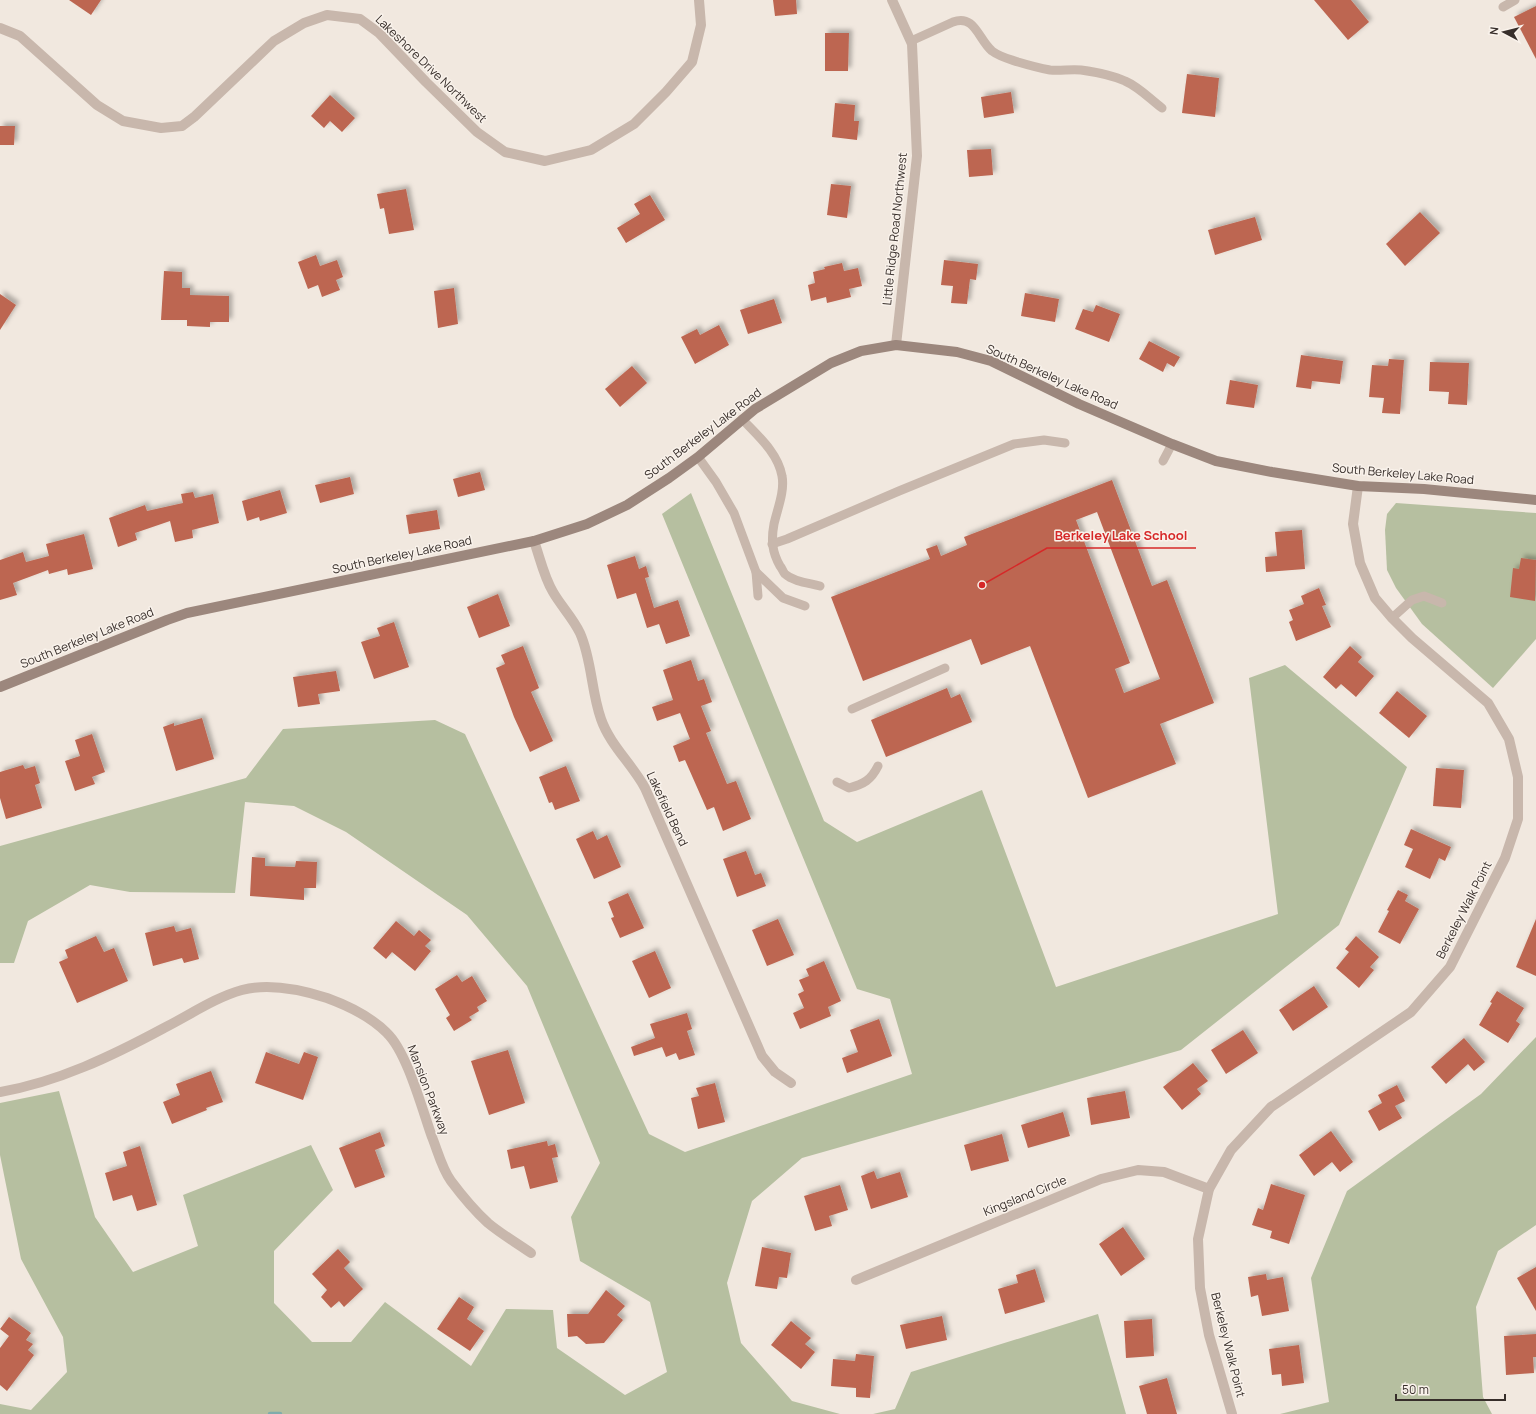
<svg xmlns="http://www.w3.org/2000/svg" width="1536" height="1414" font-family="Manrope,sans-serif">
	<defs>
		<filter id="shadow"><feDropShadow dx="3.5" dy="-3.5" stdDeviation="2" flood-color="#0004"/></filter>
	</defs>
	<rect width="100%" height="100%" fill="#f1e8df"/>
	<g fill="#b6bfa0">
		<polygon points="691,493 824,821 857,842 982,790 1056,987 1278,914 1249,678 1285,665 1407,767 1339,925 1181,1050 802,1158 752,1201 727,1283 741,1343 792,1401 840,1414 0,1414 0,1404 31,1410 67,1372 63,1337 21,1259 0,1155 0,1103 59,1091 95,1217 133,1272 198,1246 183,1195 311,1145 333,1190 274,1251 274,1303 312,1342 351,1342 385,1302 471,1366 506,1309 553,1310 557,1348 625,1395 667,1372 650,1302 580,1261 571,1217 600,1163 527,986 467,915 346,832 294,806 245,802 235,893 130,892 90,885 28,921 14,963 0,963 0,846 246,778 283,729 435,720 465,734 649,1134 685,1152 912,1074 890,999 857,989 662,514"/>
		<polygon points="1396,503 1536,513 1536,639 1493,688 1422,624 1396,588 1387,570 1385,530 1387,514"/>
		<polygon points="1536,1037 1536,1225 1498,1251 1476,1307 1483,1397 1492,1414 1280,1414 1329,1402 1311,1278 1347,1191 1481,1094"/>
		<polygon points="1098,1314 1126,1414 873,1414 895,1409 911,1372"/>
	</g>
	<g fill="none" stroke-linecap="round" stroke-linejoin="round">
		<polyline stroke="#80acac" stroke-width="4.5" points="270,1414 280,1414"/>
	</g>
	<g fill="#bd6651" fill-rule="evenodd" filter="url(#shadow)">
		<polygon points="69,0 101,0 91,15"/>
		<polygon points="773,0 796,0 797,14 775,16"/>
		<polygon points="1314,0 1351,0 1369,22 1348,40"/>
		<polygon points="1536,6 1536,59 1514,17"/>
		<polygon points="825,33 849,33 848,71 825,71"/>
		<polygon points="1187,74 1219,78 1215,117 1182,113"/>
		<polygon points="1011,92 1014,113 984,118 981,97"/>
		<polygon points="330,95 355,118 342,132 330,121 324,128 311,116"/>
		<polygon points="835,103 855,105 854,121 859,121 857,140 832,137"/>
		<polygon points="0,126 15,126 14,145 0,145"/>
		<polygon points="991,149 993,175 969,177 967,150"/>
		<polygon points="831,184 851,186 847,218 827,215"/>
		<polygon points="406,189 414,230 389,234 384,208 380,209 377,194"/>
		<polygon points="650,195 665,220 626,243 617,228 640,214 634,204"/>
		<polygon points="1420,212 1440,233 1405,266 1386,244"/>
		<polygon points="1255,217 1262,240 1215,255 1208,230"/>
		<polygon points="316,255 320,266 337,260 343,277 336,280 340,290 322,297 318,285 308,289 298,262"/>
		<polygon points="944,260 978,264 976,280 970,279 967,304 951,303 953,286 941,285"/>
		<polygon points="842,263 844,271 858,268 862,286 849,289 851,297 827,303 826,297 811,301 808,285 815,283 813,272 825,269 824,267"/>
		<polygon points="164,271 182,272 182,288 190,288 190,295 229,296 229,322 210,322 210,327 187,326 187,320 161,320"/>
		<polygon points="454,288 458,324 438,328 434,291"/>
		<polygon points="1025,293 1059,299 1055,322 1021,316"/>
		<polygon points="0,294 16,305 0,330"/>
		<polygon points="774,299 782,323 748,334 740,310"/>
		<polygon points="1096,305 1120,314 1109,342 1075,329 1083,309 1093,312"/>
		<polygon points="719,325 729,345 695,364 681,337 697,329 700,335"/>
		<polygon points="1149,341 1180,357 1174,367 1167,363 1163,372 1139,359"/>
		<polygon points="1301,355 1343,361 1340,384 1312,381 1311,389 1296,387"/>
		<polygon points="1389,359 1404,360 1400,414 1382,413 1384,398 1369,397 1372,365 1388,366"/>
		<polygon points="1430,362 1469,363 1467,405 1448,404 1449,392 1429,391"/>
		<polygon points="632,366 647,383 620,407 605,389"/>
		<polygon points="1230,380 1258,385 1254,408 1226,404"/>
		<polygon points="480,472 485,490 458,497 453,479"/>
		<polygon points="350,477 354,494 320,503 315,485"/>
		<path d="M1112,480L1152,586L1167,580L1214,703L1160,724L1176,764L1088,798L1030,646L981,665L971,639L863,681L831,597L930,559L926,549L937,545L941,556L967,545L964,537ZM1097,512L1160,679L1124,693L1115,669L1130,663L1076,520Z"/>
		<polygon points="280,490 287,513 260,521 259,517 247,521 242,501"/>
		<polygon points="193,492 195,498 213,494 219,523 192,530 193,538 175,542 170,521 135,533 137,540 118,547 109,518 145,505 147,511 183,503 181,494"/>
		<polygon points="437,510 440,529 409,534 406,515"/>
		<polygon points="1302,530 1305,569 1266,572 1265,557 1277,556 1275,532"/>
		<polygon points="84,534 93,569 68,575 67,569 49,574 48,570 13,583 17,595 0,600 0,560 23,552 26,562 49,556 46,544"/>
		<polygon points="635,556 639,569 646,566 649,577 645,578 654,608 678,600 690,636 666,644 659,624 647,628 636,593 617,599 607,565"/>
		<polygon points="1521,558 1536,560 1535,601 1510,597 1513,568 1519,569"/>
		<polygon points="1319,588 1326,605 1322,606 1331,627 1296,641 1289,622 1293,620 1289,610 1304,604 1301,596"/>
		<polygon points="498,594 510,626 479,638 467,607"/>
		<polygon points="394,622 409,667 374,679 361,642 380,636 377,628"/>
		<polygon points="523,646 539,688 531,692 553,741 530,752 514,717 496,668 505,664 501,655"/>
		<polygon points="1350,646 1362,657 1358,662 1374,676 1356,697 1341,684 1336,689 1323,677"/>
		<polygon points="691,660 698,681 704,679 712,702 701,706 711,731 706,733 727,784 736,781 751,819 723,831 714,807 707,810 685,760 679,762 673,746 690,739 680,713 657,721 652,707 673,700 663,670"/>
		<polygon points="336,671 340,691 318,694 320,704 298,707 293,677"/>
		<polygon points="947,688 951,698 960,694 972,722 886,757 871,720"/>
		<polygon points="1397,691 1427,716 1409,738 1379,713"/>
		<polygon points="202,718 214,759 176,771 163,727 174,723 174,726"/>
		<polygon points="92,734 105,772 92,777 95,784 75,791 65,761 80,756 75,740"/>
		<polygon points="23,765 25,769 35,766 40,783 35,785 42,808 6,819 0,798 0,772"/>
		<polygon points="566,766 580,801 555,810 552,802 549,803 539,777"/>
		<polygon points="1436,768 1464,770 1461,808 1433,806"/>
		<polygon points="1411,829 1451,847 1445,861 1439,858 1430,879 1405,867 1413,849 1404,845"/>
		<polygon points="593,831 597,840 607,835 621,867 594,879 576,839"/>
		<polygon points="746,851 755,875 761,873 766,886 737,897 723,859"/>
		<polygon points="252,857 265,858 265,866 295,867 296,861 317,862 316,888 304,888 304,900 250,896"/>
		<polygon points="1398,890 1408,895 1405,901 1419,909 1400,944 1378,932 1389,911 1387,910"/>
		<polygon points="628,893 644,928 620,938 611,918 614,917 608,902"/>
		<polygon points="778,919 794,955 767,966 752,930"/>
		<polygon points="1536,919 1536,976 1516,967"/>
		<polygon points="396,921 414,936 419,930 431,940 425,946 431,951 415,971 392,952 386,959 373,948"/>
		<polygon points="174,926 176,932 191,928 199,959 184,963 182,958 153,966 145,933"/>
		<polygon points="96,936 104,952 114,948 128,981 77,1003 59,962 68,958 65,950"/>
		<polygon points="1356,936 1379,957 1370,967 1374,970 1359,988 1336,968 1349,952 1345,949"/>
		<polygon points="655,951 671,988 649,998 632,961"/>
		<polygon points="824,961 841,1001 828,1007 831,1016 800,1029 793,1013 804,1008 798,994 804,991 799,980 809,976 806,969"/>
		<polygon points="457,975 462,982 472,976 487,1001 477,1007 479,1011 469,1017 472,1020 454,1031 446,1018 450,1015 435,989"/>
		<polygon points="1314,986 1328,1007 1293,1031 1279,1010"/>
		<polygon points="1497,991 1524,1008 1516,1021 1520,1024 1508,1043 1479,1025 1492,1003 1490,1002"/>
		<polygon points="687,1013 692,1029 687,1031 695,1055 679,1060 676,1053 666,1057 662,1047 634,1056 631,1047 655,1038 650,1024"/>
		<polygon points="879,1019 892,1056 847,1073 842,1058 858,1052 850,1030"/>
		<polygon points="1243,1030 1258,1053 1226,1074 1211,1050"/>
		<polygon points="1464,1038 1485,1062 1474,1071 1468,1064 1446,1084 1431,1067"/>
		<polygon points="508,1050 525,1103 489,1115 471,1061"/>
		<polygon points="266,1052 299,1064 304,1052 318,1057 303,1100 255,1083"/>
		<polygon points="1193,1063 1208,1081 1197,1089 1201,1094 1182,1110 1163,1087"/>
		<polygon points="211,1071 223,1102 206,1108 207,1110 172,1124 163,1102 180,1095 176,1084"/>
		<polygon points="715,1083 725,1122 698,1129 691,1098 699,1096 696,1088"/>
		<polygon points="1397,1085 1405,1101 1395,1106 1402,1118 1379,1131 1368,1111 1382,1103 1378,1095"/>
		<polygon points="1125,1091 1130,1118 1091,1125 1087,1098"/>
		<polygon points="1063,1112 1070,1136 1028,1148 1021,1125"/>
		<polygon points="1331,1131 1353,1162 1340,1172 1332,1162 1314,1176 1299,1155"/>
		<polygon points="380,1132 385,1146 375,1150 385,1177 355,1188 339,1148"/>
		<polygon points="1002,1134 1009,1161 971,1171 964,1145"/>
		<polygon points="547,1141 548,1146 555,1144 558,1157 552,1158 558,1182 530,1189 524,1166 511,1169 507,1150"/>
		<polygon points="140,1146 157,1205 137,1211 132,1195 113,1201 105,1173 127,1166 123,1152"/>
		<polygon points="874,1171 877,1179 900,1172 908,1197 871,1209 861,1176"/>
		<polygon points="1271,1184 1305,1195 1289,1244 1270,1238 1272,1231 1252,1225 1258,1208 1263,1210"/>
		<polygon points="840,1185 848,1210 829,1216 832,1226 815,1231 804,1196"/>
		<polygon points="1123,1227 1145,1259 1121,1276 1099,1244"/>
		<polygon points="762,1247 791,1253 787,1278 779,1277 777,1289 755,1286"/>
		<polygon points="338,1249 350,1262 344,1268 363,1289 344,1307 339,1301 331,1308 321,1297 327,1290 312,1274"/>
		<polygon points="1536,1267 1536,1311 1517,1278"/>
		<polygon points="1035,1269 1045,1302 1005,1314 998,1289 1018,1283 1016,1275"/>
		<polygon points="1266,1274 1267,1280 1283,1277 1289,1311 1262,1316 1258,1295 1251,1297 1248,1277"/>
		<polygon points="606,1290 625,1306 617,1315 623,1320 604,1343 586,1344 577,1336 568,1337 567,1314 588,1314"/>
		<polygon points="459,1297 474,1307 467,1319 484,1331 470,1351 437,1329"/>
		<polygon points="942,1316 947,1340 906,1349 900,1325"/>
		<polygon points="9,1317 31,1333 26,1340 33,1344 28,1350 34,1355 7,1391 0,1385 0,1348 9,1336 0,1329"/>
		<polygon points="1152,1319 1154,1356 1126,1358 1124,1321"/>
		<polygon points="791,1321 811,1338 805,1344 815,1352 801,1369 771,1345"/>
		<polygon points="1536,1334 1536,1357 1533,1357 1534,1373 1506,1375 1504,1336"/>
		<polygon points="1299,1345 1304,1383 1282,1386 1281,1374 1272,1375 1269,1349"/>
		<polygon points="856,1354 874,1356 870,1398 856,1397 856,1388 831,1386 833,1359 855,1361"/>
		<polygon points="1167,1378 1177,1414 1147,1414 1139,1386"/>
	</g>
	<g fill="none" stroke-linecap="round" stroke-linejoin="round">
		<g stroke="#c8b7ac" stroke-width="9">
			<polyline points="1503,7 1515,0"/>
			<path d="M911,41L953,22C975,14 978,39 992,51C1000,57 1009,59 1018,62C1028,65 1039,68 1050,70C1060,71 1071,69 1081,70C1095,72 1112,75 1125,81C1139,87 1150,99 1162,108"/>
			<path d="M742,419C758,436 778,453 782,476C785,491 777,510 774,524C771,540 772,552 780,566C782,568 783,572 785,574C794,582 809,583 820,586"/>
			<polyline points="698,457 716,482 734,513 756,572 758,596"/>
			<polyline points="1163,461 1172,444"/>
			<polyline points="772,544 787,539 899,491 1014,444 1044,440 1065,443"/>
			<polyline points="756,572 783,598 805,606"/>
			<polyline points="1392,618 1412,600 1424,596 1442,603"/>
			<polyline points="852,709 945,668"/>
			<path d="M837,782L849,788C864,784 871,780 878,766"/>
		</g>
		<g stroke="#c8b7ac" stroke-width="10">
			<polyline points="892,0 912,44 917,156 896,345"/>
			<polyline points="0,28 20,36 97,105 123,121 161,128 182,126 194,117 274,41 304,23 327,15 360,19 379,33 426,82 477,132 505,152 545,161 591,150 634,124 666,92 692,62 701,25 699,0"/>
			<path d="M534,541C540,558 544,577 553,592C561,606 573,618 580,633C592,660 591,691 601,719C610,745 632,764 645,788L762,1056L775,1072L791,1083"/>
			<path d="M0,1092C58,1082 112,1056 164,1028C188,1016 216,997 242,990C269,983 302,990 327,998C349,1006 370,1016 387,1033C407,1052 422,1109 432,1137C438,1152 442,1169 451,1181C460,1193 477,1213 488,1223C501,1234 517,1243 531,1253"/>
			<polyline points="856,1280 1101,1179 1138,1170 1164,1172 1209,1189"/>
			<polyline points="1232,1414 1209,1335 1200,1288 1198,1239 1209,1189 1231,1150 1271,1107 1411,1012 1450,967 1505,858 1518,819 1518,777 1509,739 1488,703 1412,638 1392,618 1375,598 1360,563 1353,524 1358,486"/>
		</g>
		<polyline stroke="#9c877d" stroke-width="10" points="0,687 167,620 187,613 534,541 587,524 627,505 669,478 698,457 755,409 831,363 861,351 896,345 957,352 991,361 1079,404 1172,444 1216,461 1272,472 1358,486 1424,489 1536,500"/>
	</g>
	<g text-anchor="middle" stroke-width="3" stroke-linejoin="round" paint-order="stroke">
		<g font-size="12" fill="#372e2a" stroke="#f9f2eb">
			<text transform="translate(431 69) rotate(44)" y="4">Lakeshore Drive Northwest</text>
			<text transform="translate(895 229) rotate(-84)" y="4">Little Ridge Road Northwest</text>
			<text transform="translate(1052 377) rotate(24)" y="4">South Berkeley Lake Road</text>
			<text transform="translate(703 434) rotate(-37)" y="4">South Berkeley Lake Road</text>
			<text transform="translate(1403 474) rotate(5)" y="4">South Berkeley Lake Road</text>
			<text transform="translate(402 555) rotate(-12)" y="4">South Berkeley Lake Road</text>
			<text transform="translate(87 638) rotate(-22)" y="4">South Berkeley Lake Road</text>
			<text transform="translate(667 809) rotate(65)" y="4">Lakefield Bend</text>
			<text transform="translate(1464 910) rotate(-63)" y="4">Berkeley Walk Point</text>
			<text transform="translate(428 1090) rotate(69)" y="4">Mansion Parkway</text>
			<text transform="translate(1025 1196) rotate(-22)" y="4">Kingsland Circle</text>
			<text transform="translate(1228 1345) rotate(76)" y="4">Berkeley Walk Point</text>
		</g>
	</g>
	<path fill="none" stroke="#d62828" stroke-width="1.5" d="M982 585L1047 548H1196"/>
	<circle fill="#d62828" stroke="#f9f2eb" stroke-width="1.5" cx="982" cy="585" r="4"/>
	<g font-size="13" text-anchor="middle" font-weight="bold" fill="#d62828" stroke="#f9f2eb" stroke-width="3" stroke-linejoin="round" paint-order="stroke">
		<text x="1121" y="540">Berkeley Lake School</text>
	</g>
	<g transform="translate(1504 32) rotate(277)" stroke="#f9f2eb" stroke-width="3" paint-order="stroke">
	<path d="M0-3L7 15L0 10L-7 15Z" fill="#372e2a"/>
	<text y="-6" font-size="11" font-weight="bold" text-anchor="middle" fill="#372e2a">N</text>
	</g>
	<path d="M1396 1394v6h109v-6" fill="none" stroke="#372e2a" stroke-width="2"/>
	<text x="1402" y="1394" font-size="12" fill="#372e2a" stroke="#f9f2eb" stroke-width="3" paint-order="stroke">50 m</text>
</svg>
